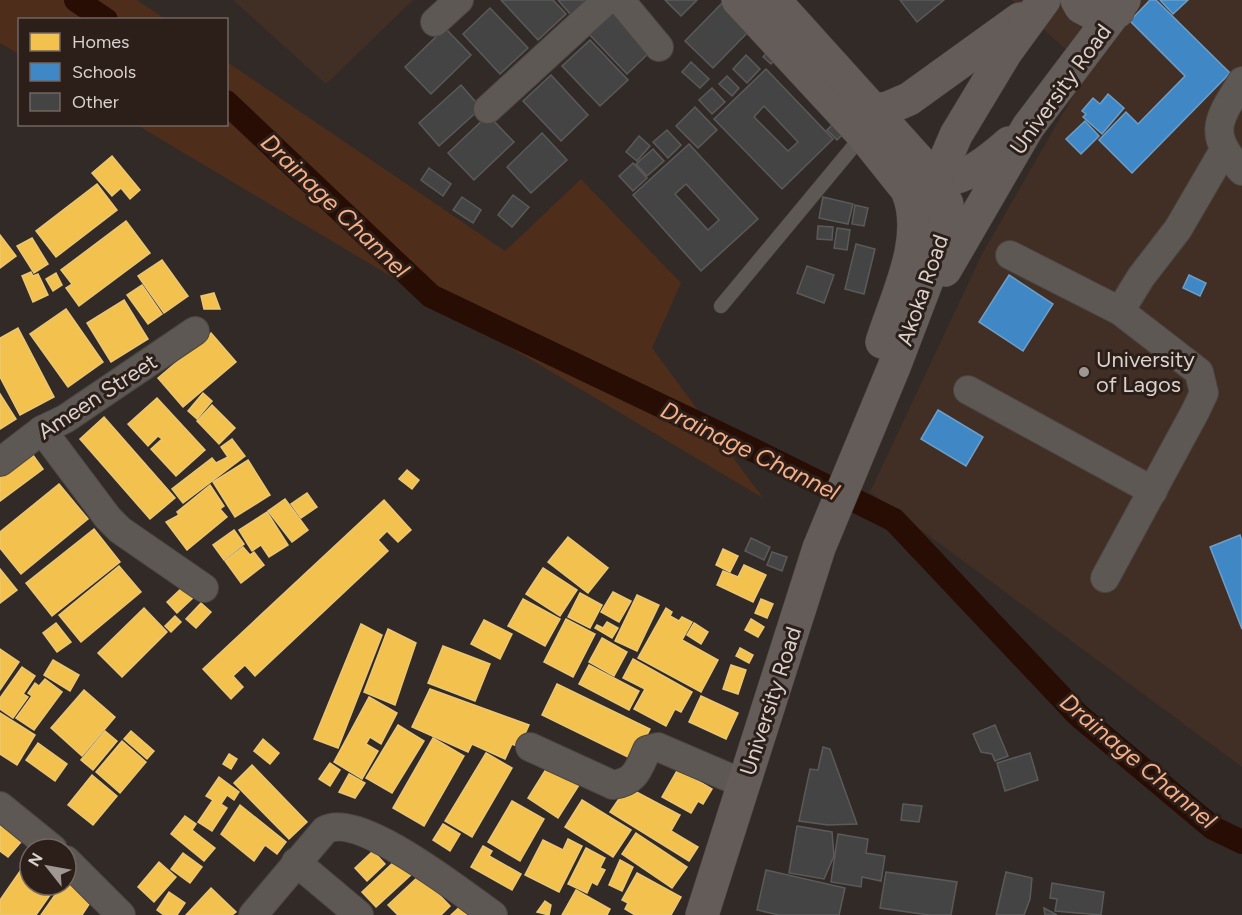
<svg xmlns="http://www.w3.org/2000/svg" width="1242" height="915" font-family="Figtree,sans-serif">
	<rect width="100%" height="100%" fill="#322a26"/>
	<g fill="#412f26">
		<polygon points="233,0 413,0 326,84"/>
		<polygon points="1012,0 1242,0 1242,767 870,492 983,252 1088,70"/>
	</g>
	<g fill="#4e2d1b">
		<polygon points="0,0 137,0 165,19 20,20 19,54 0,43"/>
		<polygon points="227,62 505,251 581,179 681,283 652,348 763,498 137,125 226,124"/>
	</g>
	<g fill="#f2c14e" stroke="#ebc674" stroke-width="1.5">
		<polygon points="112,156 140,190 130,199 121,188 112,196 92,173"/>
		<polygon points="97,184 117,210 56,257 36,231"/>
		<polygon points="126,221 150,253 79,306 66,288 72,284 61,270"/>
		<polygon points="0,235 16,256 0,268"/>
		<polygon points="32,238 48,264 34,273 17,246"/>
		<polygon points="162,260 188,296 164,313 138,276"/>
		<polygon points="31,272 33,276 38,274 48,295 33,302 22,276"/>
		<polygon points="56,273 62,285 53,291 46,279"/>
		<polygon points="142,285 162,314 148,324 127,295"/>
		<polygon points="214,293 220,309 204,309 201,296"/>
		<polygon points="124,300 148,339 111,362 87,323"/>
		<polygon points="66,309 103,362 68,387 30,334"/>
		<polygon points="18,328 54,397 20,415 0,377 0,338"/>
		<polygon points="211,333 236,362 183,407 158,378"/>
		<polygon points="203,393 212,401 197,419 188,411"/>
		<polygon points="0,394 16,419 0,429"/>
		<polygon points="157,398 205,450 176,476 151,449 162,439 158,436 148,446 128,424"/>
		<polygon points="212,405 235,428 219,444 197,421"/>
		<polygon points="104,417 175,498 150,519 80,439"/>
		<polygon points="232,439 245,456 183,503 172,489 212,458 216,463 228,457 221,447"/>
		<polygon points="30,451 43,469 0,501 0,473"/>
		<polygon points="248,460 270,495 235,517 213,482"/>
		<polygon points="407,470 419,480 412,489 399,479"/>
		<polygon points="59,484 88,519 21,574 0,548 0,532"/>
		<polygon points="210,485 224,506 220,509 227,517 187,550 166,522 179,515 177,512"/>
		<polygon points="307,493 317,507 301,518 291,504"/>
		<polygon points="285,499 308,530 292,542 268,511"/>
		<polygon points="384,500 411,530 398,542 387,531 378,540 388,551 255,676 245,665 233,676 243,687 231,699 203,669"/>
		<polygon points="267,512 288,545 269,557 261,545 252,551 239,530"/>
		<polygon points="94,529 120,562 52,616 26,583"/>
		<polygon points="234,530 244,544 224,560 213,545"/>
		<polygon points="568,537 608,568 588,593 548,562"/>
		<polygon points="243,547 250,555 254,552 264,565 241,583 225,561"/>
		<polygon points="723,549 738,556 730,572 716,565"/>
		<polygon points="744,565 766,575 753,602 717,585 723,571 738,577"/>
		<polygon points="119,566 141,592 81,642 59,615"/>
		<polygon points="543,568 577,590 560,616 526,594"/>
		<polygon points="0,569 17,590 0,603"/>
		<polygon points="185,585 195,596 177,613 167,602"/>
		<polygon points="613,592 631,601 619,622 601,612"/>
		<polygon points="580,593 602,605 590,628 568,617"/>
		<polygon points="637,595 659,605 637,651 615,641"/>
		<polygon points="523,599 560,619 545,646 508,626"/>
		<polygon points="761,599 773,604 767,618 755,613"/>
		<polygon points="201,603 211,612 196,628 186,619"/>
		<polygon points="144,608 167,632 122,677 98,653"/>
		<polygon points="666,608 672,612 670,616 679,621 682,617 692,622 682,640 718,660 701,692 638,658"/>
		<polygon points="175,616 181,622 171,632 165,626"/>
		<polygon points="566,619 595,634 573,677 544,662"/>
		<polygon points="751,619 764,627 758,637 745,630"/>
		<polygon points="484,620 512,634 500,659 471,644"/>
		<polygon points="607,622 618,628 612,638 595,628 597,625 603,628"/>
		<polygon points="56,623 71,642 57,652 43,633"/>
		<polygon points="694,623 708,632 701,644 687,635"/>
		<polygon points="361,624 382,635 338,748 314,739"/>
		<polygon points="388,629 416,643 395,705 364,692"/>
		<polygon points="602,638 627,652 614,676 589,662"/>
		<polygon points="443,646 490,664 475,701 428,683"/>
		<polygon points="740,648 753,655 749,663 736,656"/>
		<polygon points="0,649 19,662 0,690"/>
		<polygon points="633,659 692,692 681,712 675,709 666,726 634,709 645,689 623,678"/>
		<polygon points="53,660 79,675 70,691 44,675"/>
		<polygon points="589,665 639,691 629,710 579,684"/>
		<polygon points="731,665 746,670 738,694 723,689"/>
		<polygon points="22,667 35,676 23,694 28,697 13,718 0,709 0,698"/>
		<polygon points="45,679 62,692 34,730 16,718 32,696 28,693 35,683 39,686"/>
		<polygon points="557,684 650,729 634,760 542,715"/>
		<polygon points="430,689 529,725 519,747 512,744 505,759 472,744 468,752 412,727"/>
		<polygon points="84,690 115,717 82,756 51,728"/>
		<polygon points="701,696 738,713 726,739 689,722"/>
		<polygon points="369,697 397,713 381,744 370,737 366,744 378,751 362,779 334,762"/>
		<polygon points="0,713 35,735 17,765 0,754"/>
		<polygon points="398,725 424,741 392,793 366,778"/>
		<polygon points="105,731 117,741 93,770 81,760"/>
		<polygon points="131,731 154,751 147,759 124,739"/>
		<polygon points="433,738 464,756 424,826 393,808"/>
		<polygon points="263,739 279,753 270,764 254,751"/>
		<polygon points="122,741 146,762 120,793 96,772"/>
		<polygon points="38,743 67,764 55,781 26,760"/>
		<polygon points="486,753 512,768 472,837 445,821"/>
		<polygon points="229,754 237,759 231,769 223,764"/>
		<polygon points="330,763 340,770 330,786 319,779"/>
		<polygon points="252,765 307,822 289,839 234,783"/>
		<polygon points="548,766 579,785 558,818 528,798"/>
		<polygon points="678,769 712,789 703,804 698,801 691,813 662,797"/>
		<polygon points="349,774 365,783 355,798 339,792"/>
		<polygon points="92,775 117,796 93,825 68,805"/>
		<polygon points="219,777 239,792 234,800 227,795 221,804 227,808 212,831 198,822 213,800 206,796"/>
		<polygon points="627,787 680,815 671,831 698,847 689,861 610,812"/>
		<polygon points="582,800 631,830 613,857 565,827"/>
		<polygon points="512,801 544,819 520,861 488,842"/>
		<polygon points="240,805 286,842 277,854 265,845 254,861 221,834"/>
		<polygon points="0,813 26,836 8,857 0,851"/>
		<polygon points="185,816 196,824 192,830 215,848 204,861 171,834"/>
		<polygon points="443,824 460,834 450,851 433,840"/>
		<polygon points="636,833 687,867 672,888 622,854"/>
		<polygon points="568,839 582,846 559,892 525,875 543,840 563,850"/>
		<polygon points="483,846 492,851 489,856 521,874 512,890 471,867"/>
		<polygon points="586,848 605,858 600,868 605,870 597,885 592,882 587,893 568,884"/>
		<polygon points="373,851 385,864 367,881 355,868"/>
		<polygon points="183,853 202,867 190,883 171,869"/>
		<polygon points="30,857 30,885 57,885 36,915 0,915 0,900"/>
		<polygon points="398,858 412,874 376,907 362,892"/>
		<polygon points="620,860 633,867 622,891 609,885"/>
		<polygon points="159,862 176,877 154,902 138,887"/>
		<polygon points="637,873 681,897 671,915 635,915 625,909 628,903 622,900"/>
		<polygon points="420,875 450,906 441,915 398,915 388,905"/>
		<polygon points="66,879 95,895 82,915 41,915 62,885 66,885"/>
		<polygon points="211,888 236,912 232,915 186,915"/>
		<polygon points="576,890 610,909 607,915 562,915"/>
		<polygon points="169,892 185,903 177,915 164,915 157,910"/>
		<polygon points="545,901 551,905 549,915 537,912"/>
		<polygon points="463,904 469,915 451,915"/>
	</g>
	<g fill="#3f88c5" stroke="#6e9ec7" stroke-width="1.5">
		<polygon points="1150,0 1156,0 1230,73 1132,173 1099,140 1126,112 1138,124 1185,76 1130,21"/>
		<polygon points="1160,0 1188,0 1173,14"/>
		<polygon points="1108,94 1124,108 1102,134 1083,117 1086,114 1082,111 1093,98 1100,104"/>
		<polygon points="1085,121 1099,136 1081,154 1066,139"/>
		<polygon points="1009,275 1053,304 1023,351 979,322"/>
		<polygon points="1189,275 1206,283 1200,296 1183,288"/>
		<polygon points="938,410 983,437 966,466 921,439"/>
		<polygon points="1240,535 1242,541 1242,629 1210,547"/>
	</g>
	<g fill="none" stroke-linecap="round" stroke-linejoin="round">
		<g stroke="#270d03" stroke-width="24">
			<polyline points="76,0 106,20"/>
			<polyline points="226,102 431,296 739,443 894,520 1078,715 1213,828 1242,842"/>
		</g>
	</g>
	<g fill="#454444" stroke="#5b5a5a" stroke-width="1.5" fill-rule="evenodd">
		<polygon points="501,0 553,0 566,14 538,40"/>
		<polygon points="558,0 588,0 571,15"/>
		<polygon points="665,0 697,0 681,16"/>
		<polygon points="900,0 944,0 917,22"/>
		<polygon points="724,1 751,29 713,68 685,41"/>
		<polygon points="490,8 528,48 500,74 463,34"/>
		<polygon points="617,8 654,48 627,74 589,34"/>
		<polygon points="445,28 471,55 431,94 405,67"/>
		<polygon points="590,40 628,80 600,106 562,66"/>
		<polygon points="769,50 777,57 771,64 763,57"/>
		<polygon points="746,55 760,69 747,83 733,69"/>
		<polygon points="691,62 709,79 700,88 682,72"/>
		<path d="M766,69L833,139L782,189L714,119ZM764,106L798,142L788,151L754,117Z"/>
		<polygon points="551,75 588,115 561,141 523,101"/>
		<polygon points="727,76 739,88 732,96 719,84"/>
		<polygon points="461,85 481,108 439,146 419,123"/>
		<polygon points="712,88 725,102 712,114 699,100"/>
		<polygon points="695,107 717,130 698,148 676,126"/>
		<polygon points="488,115 514,142 474,180 448,153"/>
		<polygon points="834,123 845,132 837,140 827,130"/>
		<polygon points="667,130 681,145 668,158 653,142"/>
		<polygon points="542,133 567,160 531,193 507,167"/>
		<polygon points="639,136 650,146 637,161 626,152"/>
		<path d="M689,144L758,219L701,271L633,195ZM686,184L719,220L708,230L675,194Z"/>
		<polygon points="653,149 664,161 647,176 636,164"/>
		<polygon points="633,163 647,178 633,191 619,176"/>
		<polygon points="429,168 451,184 443,196 421,180"/>
		<polygon points="513,195 529,207 512,227 498,215"/>
		<polygon points="462,197 481,210 473,223 453,210"/>
		<polygon points="823,197 853,204 848,224 819,218"/>
		<polygon points="855,205 868,208 864,226 852,224"/>
		<polygon points="818,226 833,227 832,240 817,239"/>
		<polygon points="837,228 850,230 847,250 834,248"/>
		<polygon points="856,244 875,249 864,294 845,289"/>
		<polygon points="807,266 834,275 824,303 797,293"/>
		<polygon points="751,538 770,547 764,560 745,551"/>
		<polygon points="772,552 787,557 782,571 767,565"/>
		<polygon points="995,725 1008,756 995,761 992,754 981,752 973,734"/>
		<polygon points="823,747 830,749 857,824 828,825 799,821 810,769 818,770"/>
		<polygon points="1030,753 1038,780 1005,791 997,763"/>
		<polygon points="903,804 922,806 919,822 901,820"/>
		<polygon points="797,826 832,832 834,856 824,879 789,873"/>
		<polygon points="838,834 868,839 866,853 885,856 881,881 862,877 861,887 831,882"/>
		<polygon points="766,870 845,888 839,915 779,915 757,910"/>
		<polygon points="886,872 957,882 951,915 929,915 880,908"/>
		<polygon points="1006,872 1032,878 1030,899 1024,915 996,915"/>
		<polygon points="1052,883 1104,892 1101,915 1055,911 1057,899 1050,898"/>
		<polygon points="1044,908 1057,915 1045,915"/>
	</g>
	<g fill="none" stroke-linecap="round" stroke-linejoin="round">
		<g stroke="#4b4541" stroke-width="15">
			<polyline id="lane" points="721,306 863,135"/>
		</g>
		<g stroke="#4b4541" stroke-width="30">
			<g id="street">
				<polyline points="620,0 659,47"/>
				<polyline points="435,22 459,0"/>
				<path d="M1242,81C1218,120 1206,134 1242,171"/>
				<polyline points="488,109 607,0"/>
				<polyline points="1010,255 1120,311 1199,372 1204,393 1195,412 1105,578"/>
				<polyline points="1120,311 1141,277 1178,229 1224,150"/>
				<polyline points="968,390 1153,491"/>
				<polyline points="42,430 108,518 120,530 204,588"/>
				<polyline points="0,462 42,430 65,419 195,331"/>
				<path d="M530,747L613,785C636,781 638,770 647,750L658,747L744,784"/>
				<polyline points="0,806 53,849"/>
				<polyline points="66,860 121,915"/>
				<polyline points="296,862 359,915"/>
				<path d="M253,915L325,830C359,811 462,893 493,915"/>
			</g>
		</g>
		<g stroke="#4b4541" stroke-width="34">
			<g id="secondary">
				<path d="M738,0L863,135L907,190C928,237 896,297 882,342"/>
				<polyline points="1077,0 1081,7 1098,16 1118,11"/>
				<polyline points="873,110 888,108 909,99 1020,19"/>
				<path d="M919,179C957,186 982,167 1009,143"/>
				<polyline points="928,200 956,135 1006,52 1044,0"/>
				<polyline points="945,270 1028,127 1124,0"/>
				<polyline points="702,915 819,548 894,367 936,257 947,217 947,204 942,194 921,163 774,0"/>
			</g>
		</g>
		<use href="#lane" stroke="#5e5855" stroke-width="14"/>
		<use href="#street" stroke="#5e5855" stroke-width="28"/>
		<use href="#secondary" stroke="#645c58" stroke-width="33"/>
	</g>
	<circle fill="#9f9793" stroke="#2c1f19" stroke-width="2" cx="1084" cy="372" r="6"/>
	<g text-anchor="middle" stroke-width="6" stroke-linejoin="round" paint-order="stroke">
		<g font-size="22" fill="#dad1cd" stroke="#2c1f19">
			<text transform="translate(1060 89) rotate(-54)" y="8">University Road</text>
			<text transform="translate(922 290) rotate(-71)" y="8">Akoka Road</text>
			<text transform="translate(97 396) rotate(-33)" y="8">Ameen Street</text>
			<text transform="translate(770 701) rotate(-72)" y="8">University Road</text>
		</g>
		<g font-size="22" fill="#dad1cd" stroke="#2c1f19" text-anchor="start">
			<text x="1096" y="367">University<tspan x="1096" dy="25">of Lagos</tspan></text>
		</g>
		<g font-size="24" font-style="italic" fill="#f5ae87" stroke="#2c1f19">
			<text transform="translate(335 206) rotate(44)" y="8">Drainage Channel</text>
			<text transform="translate(750 451) rotate(26)" y="8">Drainage Channel</text>
			<text transform="translate(1138 761) rotate(40)" y="8">Drainage Channel</text>
		</g>
	</g>
	<rect x="18" y="18" width="210" height="108" fill="#2c1f19" stroke="#726661" stroke-width="1.5"/>
	<rect x="30" y="33" width="30" height="18" fill="#f2c14e" stroke="#726661" stroke-width="1.5"/>
	<text x="72" y="48" font-size="18" fill="#dad1cd">Homes</text>
	<rect x="30" y="63" width="30" height="18" fill="#3f88c5" stroke="#726661" stroke-width="1.5"/>
	<text x="72" y="78" font-size="18" fill="#dad1cd">Schools</text>
	<rect x="30" y="93" width="30" height="18" fill="#454444" stroke="#726661" stroke-width="1.5"/>
	<text x="72" y="108" font-size="18" fill="#dad1cd">Other</text>
	<g transform="translate(48 867) rotate(301)"><circle r="28" fill="#2c1f19" stroke="#726661" stroke-width="1.5"/>
	<path d="M0-4.5L10 22L0 15L-10 22Z" fill="#9f9793"/>
	<text y="-9" font-size="16" font-weight="bold" text-anchor="middle" fill="#dad1cd">N</text>
	</g>
</svg>
